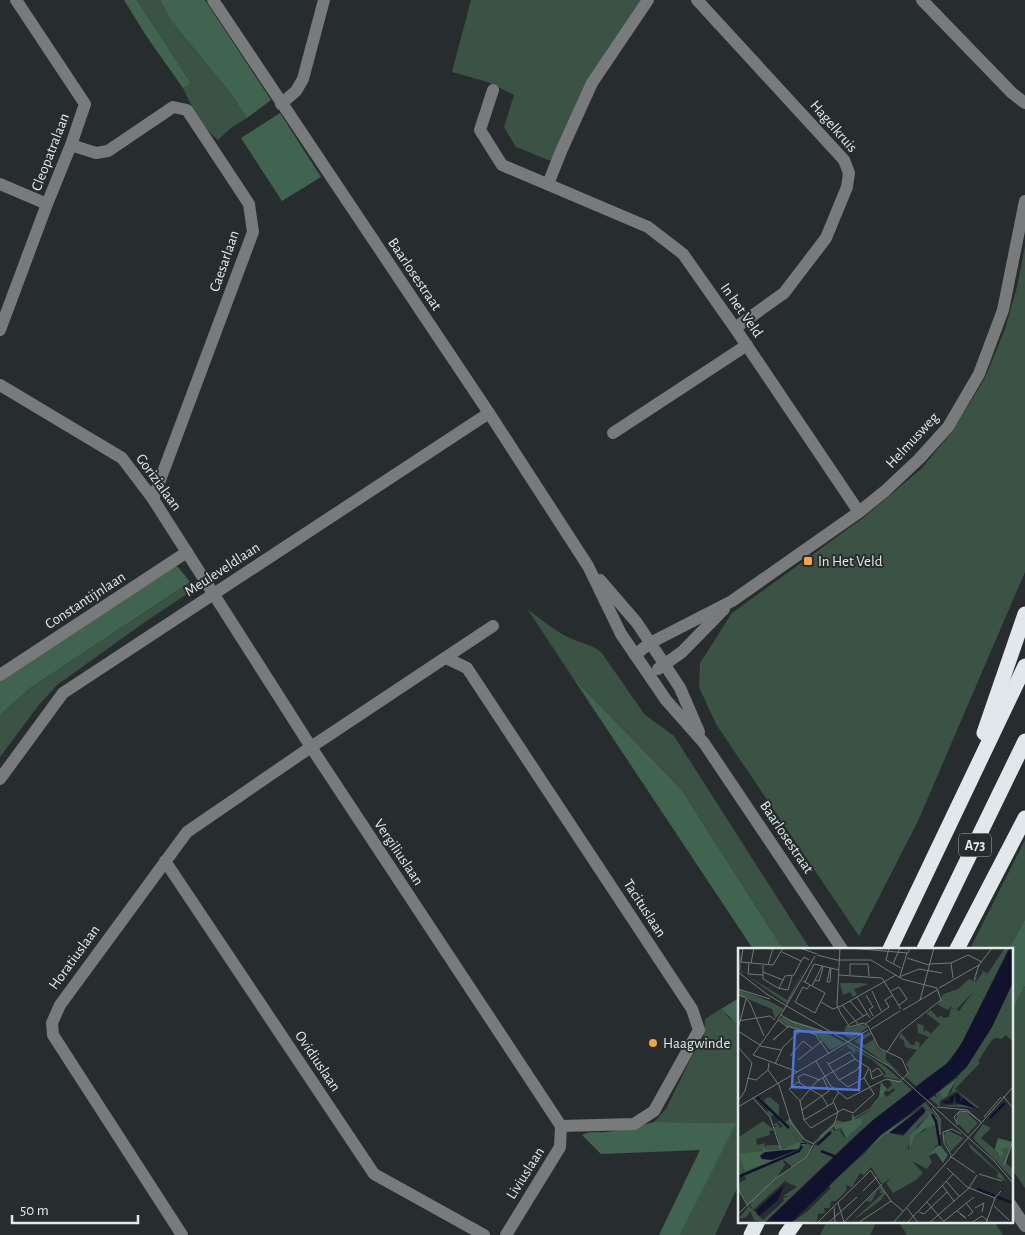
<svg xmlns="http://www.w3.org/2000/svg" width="1025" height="1235" font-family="'Alegreya Sans',sans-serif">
	<rect width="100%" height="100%" fill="#272d2f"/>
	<g fill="#3b5345">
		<path d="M137,0H160L172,22L229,91L247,118L232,127L218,140C202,127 191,106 183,88L189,85L190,82Z"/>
		<polygon points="471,0 641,0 551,161 516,147 504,127 514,95 488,82 452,72"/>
		<polygon points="1025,246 1025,572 918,821 859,936 716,724 699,687 700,663 732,613 863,518 921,469 952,432 985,378 1005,329 1017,287"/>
		<polygon points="190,582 193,590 145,622 57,685 38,706 0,757 0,717 3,712 30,688"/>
		<path d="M528,610C542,620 556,632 572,639C582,643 592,645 601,652L645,715L674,736L810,949H783L681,789L573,678Z"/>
		<polygon points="1025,840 1025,919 1009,949 970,949"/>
		<polygon points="1025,986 1025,1188 1011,1168 1011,1012"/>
		<polygon points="721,1009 729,1018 739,1024 739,1184 715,1235 680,1235 735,1123 654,1122 666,1109 692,1056 704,1037 705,1019"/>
		<polygon points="827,1221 877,1221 870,1235 820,1235"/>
		<polygon points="898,1221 994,1221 1003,1235 907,1235"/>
	</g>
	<g fill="#416450">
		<polygon points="124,0 137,0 190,82 189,85 183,88 147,37"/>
		<polygon points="160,0 205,0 271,100 247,118 229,91 172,22"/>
		<polygon points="280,113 321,177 282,201 241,138"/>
		<polygon points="175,566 178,567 190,582 30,688 3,712 0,717 0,680"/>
		<polygon points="573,678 681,789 783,949 753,949"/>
		<polygon points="1025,919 1025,986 1011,1012 1011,949 1009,949"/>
		<polygon points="739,998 739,1024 737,1024 721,1009"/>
		<path d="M654,1122L736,1123L680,1235H659L700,1150L601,1154L582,1135C589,1131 598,1133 606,1132C622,1130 638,1127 654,1122Z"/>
	</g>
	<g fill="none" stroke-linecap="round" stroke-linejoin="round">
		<g stroke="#787a7c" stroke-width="12">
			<polyline points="213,0 489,413 588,566 621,634 666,700 704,743 842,949"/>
			<polyline points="697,0 844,160 849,173 847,187 826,238 784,293 735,328"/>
			<polyline points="922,0 1012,93 1025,103"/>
			<polyline points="493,90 480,130 502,165 648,227 683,254 735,328 859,512"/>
			<polyline points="281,104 296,91 303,79 324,0"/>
			<polyline points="71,145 96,153 108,151 173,107 187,110 249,204 253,232 153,499"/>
			<polyline points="0,184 47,204"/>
			<polyline points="548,184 562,149 592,83 648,0"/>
			<polyline points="0,330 47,204 71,145 85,104 16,0"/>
			<polyline points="0,385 122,458 153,499 311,747 561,1126"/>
			<polyline points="613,433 747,345"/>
			<polyline points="600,580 637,623 665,665 680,688 699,732"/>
			<polyline points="635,655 650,643 732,601 859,512 885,491 919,459 948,427 979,374 1003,310 1025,201"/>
			<polyline points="446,658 467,668 692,1009 699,1030 654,1111 634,1124 561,1126"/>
			<polyline points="658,669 682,652 724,609"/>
			<polyline points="0,675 187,552"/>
			<polyline points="0,779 63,693 489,413"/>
			<polyline points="165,861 374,1174 484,1235"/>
			<polyline points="1011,1205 1025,1226"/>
			<polyline points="182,1235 53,1035 52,1023 60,1005 187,832 311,747 493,626"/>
			<polyline points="506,1235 560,1147 561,1126"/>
		</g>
		<g stroke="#e2e7ec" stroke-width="15">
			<polyline points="984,733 1025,614"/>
			<polyline points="890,949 1025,666"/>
			<polyline points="924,949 1025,741"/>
			<polyline points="957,949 1025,818"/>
			<polyline points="751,1235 758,1221"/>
			<polyline points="786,1235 796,1221"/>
		</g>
	</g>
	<g fill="#f4a443" stroke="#272d2f" stroke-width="2">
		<rect x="803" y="556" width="10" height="10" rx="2.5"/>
		<circle cx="653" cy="1043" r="5"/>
	</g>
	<g text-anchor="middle" stroke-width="4" stroke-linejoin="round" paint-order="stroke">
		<rect fill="#272d2f" stroke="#abb0b1" stroke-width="1" x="959" y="833.5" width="32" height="23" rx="4"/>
		<g font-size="14" font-weight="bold" fill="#e4e8e9">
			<text x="975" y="850">A73</text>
		</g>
		<g font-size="15" fill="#e4e8e9" stroke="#272d2f">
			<text transform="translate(834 126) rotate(49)" y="5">Hagelkruis</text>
			<text transform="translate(50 152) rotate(-69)" y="5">Cleopatralaan</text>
			<text transform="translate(224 261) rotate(-71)" y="5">Caesarlaan</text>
			<text transform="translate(415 274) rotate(56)" y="5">Baarlosestraat</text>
			<text transform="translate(742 310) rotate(55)" y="5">In het Veld</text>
			<text transform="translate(912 440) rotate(-47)" y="5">Helmusweg</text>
			<text transform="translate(159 482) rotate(54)" y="5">Gorizialaan</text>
			<text transform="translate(222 569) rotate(-33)" y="5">Meuleveldlaan</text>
			<text transform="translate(85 600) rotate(-33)" y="5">Constantijnlaan</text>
			<text transform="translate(787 837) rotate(56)" y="5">Baarlosestraat</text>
			<text transform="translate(399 852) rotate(56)" y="5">Vergiliuslaan</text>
			<text transform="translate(645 908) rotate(57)" y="5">Tacituslaan</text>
			<text transform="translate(74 957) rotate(-54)" y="5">Horatiuslaan</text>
			<text transform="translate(318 1061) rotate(56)" y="5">Ovidiuslaan</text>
			<text transform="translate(525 1173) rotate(-58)" y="5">Liviuslaan</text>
		</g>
		<g font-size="15" fill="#e4e8e9" stroke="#272d2f" text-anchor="start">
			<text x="818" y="566">In Het Veld</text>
			<text x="663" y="1048">Haagwinde</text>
		</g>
	</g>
	<g transform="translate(738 948)">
		<rect width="275" height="275" fill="#272d2f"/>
		<path d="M267,0H271L222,98L208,116L178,138L168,129L171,122L168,116L179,102L167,99L166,92L161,90L163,85L173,97H177V93L182,95L181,100L191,89L180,85L179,75L186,78L185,85L187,82L193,85L191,88L202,76L188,65L193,62L200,70L203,67L205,70L211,69L213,60L221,63L236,43L218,62L213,59L210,62L200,57L205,46L220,41L231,31L236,33L240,24L237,35L245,24L242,21L249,25L247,27L250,25ZM3,4V22L7,26L49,52L68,19L49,56L0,21ZM275,34V94L268,87L263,91L257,90L254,92L240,113L242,115L217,141L242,160L201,158L192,151L198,146L202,145L204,150L213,145L217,133L254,79ZM218,143L221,145L238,161L225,156L202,158V153ZM102,35H123L131,36L116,41L119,47L115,49L112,44L105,47ZM0,41L31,53L46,61L37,71L34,61L0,47ZM44,69L82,82L107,95L92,102L80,88L51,79L41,72ZM109,76L113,80L123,76L130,79L113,91L101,84L113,87L106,83ZM131,84L134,86L122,94L127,97L136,91L140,101L148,104V112L164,127L116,93ZM110,96L145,117L163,132L145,129L148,125L136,113L117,102V106L109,98L89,112ZM151,131L164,133L174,142L121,184L26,275L16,272L12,263L9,269L0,271L11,258L25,272L46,253L45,250L50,248L57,243L50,248H45L59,239L48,234L49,231L15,262L12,257L15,254L10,257L0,240V236L8,231L5,226L0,229L1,189L25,173L36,182L31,183L32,187L18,191L19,197L27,195L26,203L28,197H42L36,179H39L35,176L39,175L42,180L45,178L40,174L42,172L36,166L33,169L29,164L32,161L19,148L28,154L26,151L32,149L41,157V168L47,174L52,170L66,191L64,193L75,198L67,211L54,219L44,210L47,217L38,230L67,212L82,190L81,188L99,172L109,175L94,180L97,183L104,180L102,183L107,190L124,176L125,170L116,172L132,162L145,145L149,149L157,142L156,140L150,144L148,142L154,137L151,132L145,133ZM187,154L201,171L202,193L206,203L201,196L197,198L198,202L191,208L194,214L189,221L174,213L185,225L178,232L155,245L148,235L155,229L144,236L133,219L126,227L122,225L114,239L108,237L109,242L98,253H93L92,260H86L87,265L80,266L79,273L53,275L70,263L93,240L90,238L148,186L165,188L188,162L184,158L172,165ZM193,166L187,182L177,188L172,202L169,201L179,178ZM220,164H228L240,175L230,186L218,173ZM245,176L253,180L243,190L256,201L260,200L259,205L263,208L262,201L272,200L268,215L275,221V231L235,190ZM209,182L226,190L212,204L205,189ZM230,194L264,227L275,245L267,233L259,229L260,224L233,201ZM143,238L148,245L143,252L112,275L145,245H141L144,241L140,242L133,254L128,253Z" fill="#3b5345" fill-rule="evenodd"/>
		<path d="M219,130L209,148L204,150L202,145L198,146ZM143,134L149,141L134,160L116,171L125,170L124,176L108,190L103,180L97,182L96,177L114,172V166L117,169L132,160L141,149ZM184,159L151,185L165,188L148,186L127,205L143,187ZM193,165L199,177L189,179L177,188L171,204L172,188ZM260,190L274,194L272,200L263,201L266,206L262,209L257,200ZM61,194L68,196L54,205L7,223L1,206L25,203V197L28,202H43L22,208L29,212L58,203L44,202ZM201,196L210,207L205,215L198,205L191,207Z" fill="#416450"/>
		<path d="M272,0H275V34L254,79L228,120L197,146L199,150L196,147L143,187L53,275H27L135,172L212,113L225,93ZM219,145L223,149L222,154L225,150L240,161L218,155L217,146L215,155L207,156L204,154L210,151L211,155V150ZM185,159L187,164L166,186L151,185ZM51,179L62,195H67L69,196H64L61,201L59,202L34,212L24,211L22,208L27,204L61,201L63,196L61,194ZM46,237L40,252L21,268L18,262Z" fill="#11122d"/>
		<path fill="none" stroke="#11122d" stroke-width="2.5" d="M19,149L51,180M194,166L198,174L202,198M252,170L267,155M79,197L93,184M83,203L98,209M0,229L61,203L64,198M239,241L257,248M259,249L275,255"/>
		<path fill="none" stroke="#737879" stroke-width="1" d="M5,0L3,14L35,17L45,0M62,0L79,6M111,0L170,5L172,0M151,0L148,12L163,20M44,4L63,13L66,9L71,12M79,7L99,12H133L164,31L199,40M230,7L244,14M169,10L191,17M11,15L10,26L25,27M13,15L16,0M213,15L215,30M155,16L162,0M191,16L213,15L230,7M25,17V31L40,40L50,42L54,28M30,17L35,0M92,20L89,34H92L93,20M0,24L30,47L151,118L255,212L275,235M25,24L45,32M101,27L144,30L163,61M112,27V16H130L131,28M162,28L169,5M161,29L181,21L204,25M77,32L81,33L85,19M236,32L241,17M65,33L87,45L77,65L57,54L65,39L69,41L72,37M67,34L76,16L101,22M74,38L84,18M41,40L47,28L56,27L63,13M201,40L241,17L254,0M0,41L32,51M134,43L143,63M153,43L161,39L169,51L161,57M0,47L7,49L12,55L26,88M128,47L135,59L131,61L135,68M119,49L132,70M182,52L196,0M112,53L125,68M83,54L95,61L103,58L158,27M104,57L121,77M165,62L199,42M43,67L55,74L94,86M40,72L77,8M40,72L48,78L77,86L91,106M0,73L32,68L37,72M112,76L129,66M127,76L151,59L147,52L155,47M0,81L8,51M133,81L162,63M0,83L22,97M41,87L35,92L50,79M22,98L43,102M0,99L14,115L7,143L0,153M149,104L162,84L203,52L199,40M15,107L60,124M15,107L40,72M52,108L65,93L74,100M60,112L84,93M78,113L92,137L109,151L148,131L162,134L170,125L164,111L141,100L130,78L125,75L112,79L103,66L99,57L102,0M89,114L100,131L110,139L126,130M31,115L30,122L41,137L53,175L67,192L76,196M37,116L45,99L63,82M91,116L112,104L117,111M132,121L134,131L145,126L140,120L134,124M9,130L18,132L30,122M101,132L119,122L123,115M62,135L60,129L66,126L82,132M265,148L275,160M15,150L32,169L43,202M62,153L66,172L73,180L105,161L115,165L136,146L126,130L131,120L117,111M62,153L79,133L117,111M62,153L51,141L60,134L84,148L90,158M0,159L130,82M199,159L229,162L244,175L230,164L222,163L216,169L220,177M194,160L202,171V187M64,162L91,143L85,130M100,164L95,153L101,144M246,169L263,149M66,172L95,155M213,207L206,195L205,184L214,181L223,186M212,208L237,225M266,217L275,193M209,220L229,239L257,250M133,223L153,253L165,263M241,226L264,233M208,233L221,248M204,237L216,253M0,241L10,258M125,243L139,229M189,254L207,275M100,255L106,274M228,255L235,264L230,268M256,258L271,272M96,259L97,275M169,260L180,275M237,260L246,255L244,264M219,263L228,270L222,266M181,264L186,266L209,244M0,266L38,230L68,210L77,194L96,177L100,164M206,273L236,249M79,275L133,222M90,275L119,249M105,275L144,236M120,275L153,253M155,275L275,139M169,275L215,226M191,275L231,240L239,227M233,275L244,268L250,273M248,275L257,250L263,243"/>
		<path fill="#4f74dc" fill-opacity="0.15" stroke="#4f74dc" stroke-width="2.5" d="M57,83L124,86L121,142L54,139Z"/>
		<rect width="275" height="275" fill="none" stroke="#e4e8e9" stroke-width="2.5"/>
	</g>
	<path d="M12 1215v8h126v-8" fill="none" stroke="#e4e8e9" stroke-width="2.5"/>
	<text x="20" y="1215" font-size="15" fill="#e4e8e9" stroke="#272d2f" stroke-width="4" paint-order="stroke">50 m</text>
</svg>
